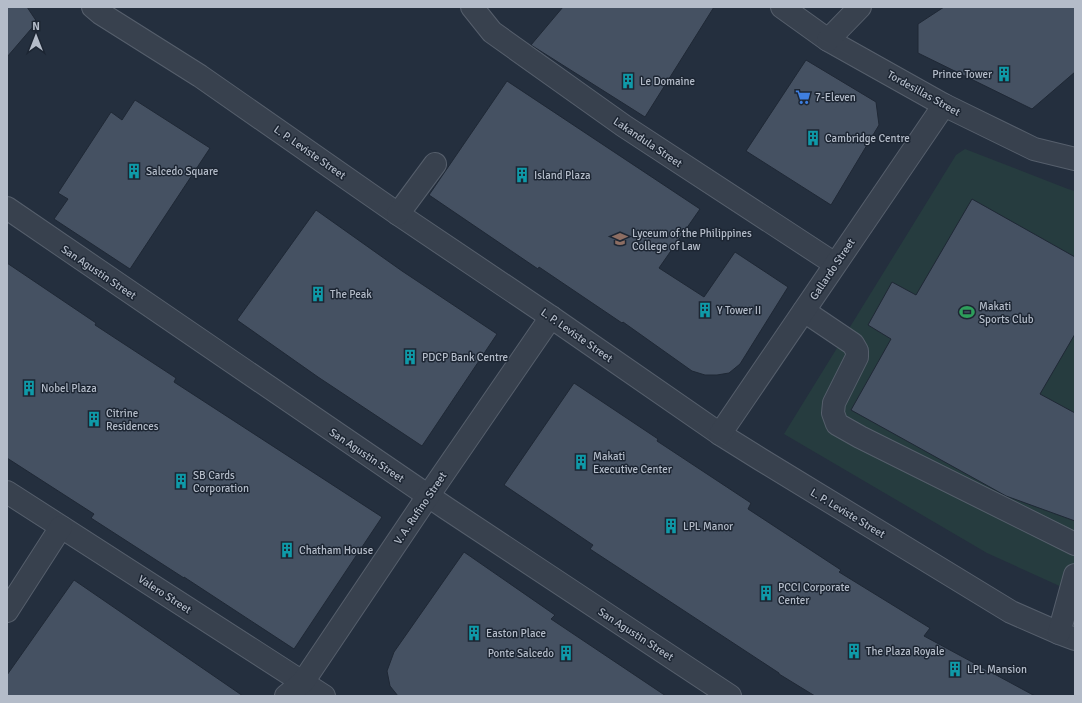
<svg xmlns="http://www.w3.org/2000/svg" width="1082" height="703" font-family="Signika,sans-serif">
	<rect width="100%" height="100%" fill="#242f3e"/>
	<polygon fill="#263c3f" points="965,149 1068,189 1075,191 1075,593 987,553 784,434 956,155"/>
	<g fill="#455162" stroke="#1f2835">
		<polygon points="7,7 27,7 37,22 7,57"/>
		<polygon points="563,7 714,7 645,117 531,45"/>
		<polygon points="944,7 1075,7 1075,72 1032,109 918,53 918,24"/>
		<polygon points="806,60 876,102 879,125 831,205 746,151"/>
		<polygon points="507,81 700,209 659,268 704,297 735,252 788,287 740,364 729,373 717,375 705,375 692,371 623,322 622,323 539,267 538,269 429,195"/>
		<polygon points="135,100 210,148 130,269 54,219 68,199 58,193 111,112 122,120"/>
		<polygon points="972,199 1075,257 1075,334 1040,394 1075,413 1075,521 1006,496 851,410 891,339 868,325 892,282 916,295"/>
		<polygon points="316,210 402,271 497,334 422,446 318,377 237,320"/>
		<polygon points="7,263 96,323 95,325 176,378 174,382 382,517 294,649 184,577 184,578 91,518 94,514 7,458"/>
		<polygon points="574,383 658,439 657,441 751,503 748,509 841,570 839,572 930,628 924,636 1035,696 815,696 779,674 779,673 590,549 593,545 504,485"/>
		<polygon points="464,552 555,615 551,619 666,696 398,696 390,686 387,671 394,652"/>
		<polygon points="74,580 243,696 7,696 7,675"/>
	</g>
	<g fill="none" stroke-linecap="round" stroke-linejoin="round">
		<g stroke="#565f6c" stroke-width="24">
			<g id="minor">
				<polyline points="93,7 100,13 200,76 398,214 551,317 720,434 760,459 1011,612 1059,633 1075,639"/>
				<polyline points="472,7 492,32 624,126 835,264"/>
				<polyline points="782,7 828,40 944,105 1034,149 1075,159"/>
				<polyline points="828,40 860,7"/>
				<polyline points="7,208 446,508 730,696"/>
				<polyline points="398,214 435,164"/>
				<polyline points="804,311 853,344 857,351 857,357 834,403 833,413 837,424 860,437 1075,544"/>
				<polyline points="720,434 944,105"/>
				<polyline points="7,492 324,696"/>
				<polyline points="7,611 61,527"/>
				<polyline points="1059,633 1075,575"/>
				<polyline points="286,696 303,682 428,496 551,317"/>
			</g>
		</g>
		<use href="#minor" stroke="#38414e" stroke-width="22"/>
	</g>
	<defs>
		<g id="building-bare" transform="scale(1.2)"><path d="M-4-6H4V6H1V3H-1V6H-4ZM-2.5-4.3h1.7v1.8h-1.7ZM.8-4.3h1.7v1.8H.8ZM-2.5-1h1.7V.8h-1.7ZM.8-1h1.7V.8H.8Z" fill="#0f9aa8" stroke="#1d2633" stroke-width="2.5" paint-order="stroke"/></g>
		<g id="supermarket-bare" transform="scale(1.2)"><path d="M-6-5.5h2.5l.6 2H6L4.5 2H-2.5L-4.4-4H-6ZM-1.5 3.2a1.3 1.3 0 1 0 .1 0ZM3 3.2a1.3 1.3 0 1 0 .1 0Z" fill="#3f7fe0" stroke="#1d2633" stroke-width="2.5" paint-order="stroke"/></g>
		<g id="university-bare" transform="scale(1.2)"><path d="M0-5L7-2L0 1L-7-2ZM-4 1L0 2.5L4 1V4Q0 6-4 4Z" fill="#8d6e63" stroke="#1d2633" stroke-width="2.5" paint-order="stroke"/></g>
		<g id="stadium-bare" transform="scale(1.2)"><path d="M0-5a6.5 5 0 1 0 0 10a6.5 5 0 1 0 0-10ZM-3.5-1.8h7v3.6h-7Z" fill="#2e9e5b" stroke="#1d2633" stroke-width="2.5" paint-order="stroke"/></g>
	</defs>
	<g fill-rule="evenodd">
		<use href="#building-bare" x="1004" y="74"/>
		<use href="#building-bare" x="628" y="81"/>
		<use href="#supermarket-bare" x="803" y="97"/>
		<use href="#building-bare" x="813" y="138"/>
		<use href="#building-bare" x="134" y="171"/>
		<use href="#building-bare" x="522" y="175"/>
		<use href="#university-bare" x="620" y="239"/>
		<use href="#building-bare" x="318" y="294"/>
		<use href="#building-bare" x="705" y="310"/>
		<use href="#stadium-bare" x="967" y="312"/>
		<use href="#building-bare" x="410" y="357"/>
		<use href="#building-bare" x="29" y="388"/>
		<use href="#building-bare" x="94" y="419"/>
		<use href="#building-bare" x="581" y="462"/>
		<use href="#building-bare" x="181" y="481"/>
		<use href="#building-bare" x="671" y="526"/>
		<use href="#building-bare" x="287" y="550"/>
		<use href="#building-bare" x="766" y="593"/>
		<use href="#building-bare" x="474" y="633"/>
		<use href="#building-bare" x="854" y="651"/>
		<use href="#building-bare" x="566" y="653"/>
		<use href="#building-bare" x="955" y="669"/>
	</g>
	<g text-anchor="middle" stroke-width="3" stroke-linejoin="round" paint-order="stroke">
		<g font-size="11" fill="#b4bcc9" stroke="#1d2633" text-anchor="start">
			<text x="992" y="78" text-anchor="end">Prince Tower</text>
			<text x="640" y="85">Le Domaine</text>
			<text x="815" y="101">7-Eleven</text>
			<text x="825" y="142">Cambridge Centre</text>
			<text x="146" y="175">Salcedo Square</text>
			<text x="534" y="179">Island Plaza</text>
			<text x="632" y="237">Lyceum of the Philippines<tspan x="632" dy="13">College of Law</tspan></text>
			<text x="330" y="298">The Peak</text>
			<text x="979" y="310">Makati<tspan x="979" dy="13">Sports Club</tspan></text>
			<text x="717" y="314">Y Tower II</text>
			<text x="422" y="361">PDCP Bank Centre</text>
			<text x="41" y="392">Nobel Plaza</text>
			<text x="106" y="417">Citrine<tspan x="106" dy="13">Residences</tspan></text>
			<text x="593" y="460">Makati<tspan x="593" dy="13">Executive Center</tspan></text>
			<text x="193" y="479">SB Cards<tspan x="193" dy="13">Corporation</tspan></text>
			<text x="683" y="530">LPL Manor</text>
			<text x="299" y="554">Chatham House</text>
			<text x="778" y="591">PCCI Corporate<tspan x="778" dy="13">Center</tspan></text>
			<text x="486" y="637">Easton Place</text>
			<text x="866" y="655">The Plaza Royale</text>
			<text x="554" y="657" text-anchor="end">Ponte Salcedo</text>
			<text x="967" y="673">LPL Mansion</text>
		</g>
		<g font-size="11" fill="#b4bcc9" stroke="#1d2633">
			<text transform="translate(924 93) rotate(29)" y="4">Tordesillas Street</text>
			<text transform="translate(648 142) rotate(34)" y="4">Lakandula Street</text>
			<text transform="translate(310 152) rotate(35)" y="4">L. P. Leviste Street</text>
			<text transform="translate(832 269) rotate(-56)" y="4">Gallardo Street</text>
			<text transform="translate(99 272) rotate(34)" y="4">San Agustin Street</text>
			<text transform="translate(577 335) rotate(35)" y="4">L. P. Leviste Street</text>
			<text transform="translate(367 455) rotate(34)" y="4">San Agustin Street</text>
			<text transform="translate(420 508) rotate(-56)" y="4">V. A. Rufino Street</text>
			<text transform="translate(848 513) rotate(31)" y="4">L. P. Leviste Street</text>
			<text transform="translate(165 594) rotate(33)" y="4">Valero Street</text>
			<text transform="translate(636 634) rotate(33)" y="4">San Agustin Street</text>
		</g>
	</g>
	<rect width="1082" height="703" fill="none" stroke="#b4bcc9" stroke-width="16"/>
	<g transform="translate(36 36)" stroke="#1d2633" stroke-width="3" paint-order="stroke">
	<path d="M0-3L7 15L0 10L-7 15Z" fill="#b4bcc9"/>
	<text y="-6" font-size="11" font-weight="bold" text-anchor="middle" fill="#b4bcc9">N</text>
	</g>
</svg>
